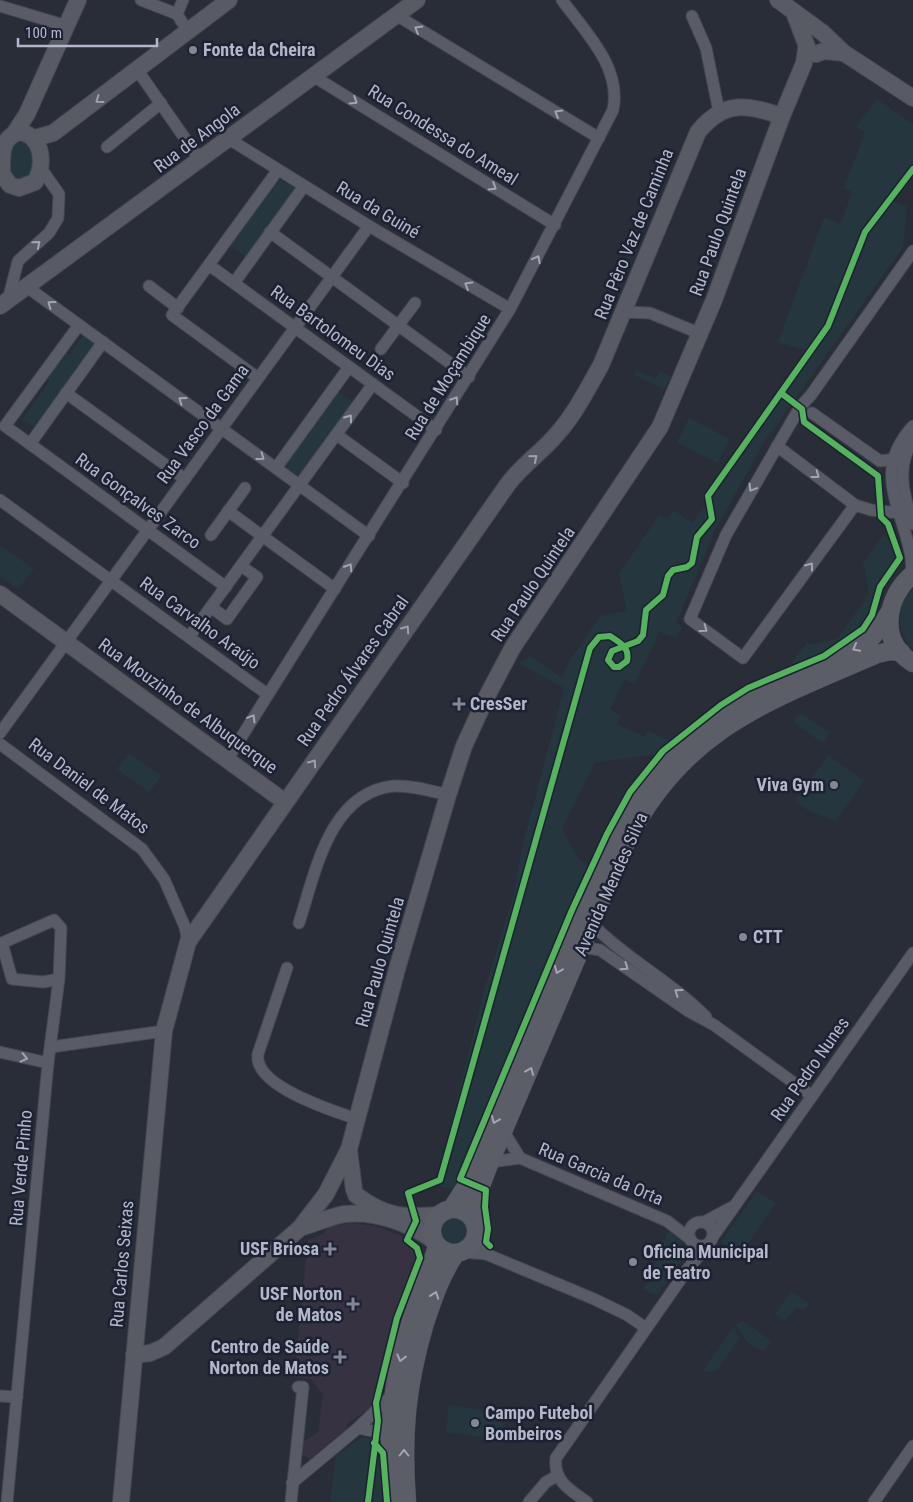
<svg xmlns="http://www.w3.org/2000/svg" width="913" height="1502" font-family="'Roboto Condensed',sans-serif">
	<rect width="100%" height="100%" fill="#292d38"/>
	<polygon fill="#363241" points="350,1223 376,1226 402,1236 402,1240 417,1251 418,1258 389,1337 373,1406 347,1424 347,1428 310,1459 303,1455 303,1442 318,1432 323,1394 311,1379 294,1377 308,1240 324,1234 327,1227"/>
	<g fill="#26363e">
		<polygon points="877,99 913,124 913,164 888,199 907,207 903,247 763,444 716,528 676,623 682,627 677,638 659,632 635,684 624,679 610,710 621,715 617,724 645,737 648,731 671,741 659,754 595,762 562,829 575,854 589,868 455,1187 452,1189 433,1185 411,1194 409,1190 437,1179 484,991 513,897 523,844 564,688 519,663 530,656 562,678 569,662 600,616 627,611 619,574 659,515 667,519 674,510 692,523 708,501 709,492 808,351 778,342 824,218 841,223 852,192 844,188 865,132 856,127"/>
		<path d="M17,140L27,141L33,154L32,174L24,180L14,179C6,165 8,154 17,140Z"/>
		<polygon points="278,179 297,189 247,258 229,245"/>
		<polygon points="84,334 96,343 35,428 22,419 49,382 47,375 64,351 69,355"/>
		<polygon points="636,370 656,379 660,371 671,376 664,389 634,375"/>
		<polygon points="336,390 355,404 299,480 280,466"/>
		<polygon points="689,418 730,439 717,463 677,442"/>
		<polygon points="884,535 898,545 900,563 882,587 872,615 863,630 848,643 787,669 807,642 812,645 838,638 869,594 865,569 862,565"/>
		<polygon points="0,545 34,569 18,589 0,576"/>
		<path d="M913,588V649C895,631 896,606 913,588Z"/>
		<polygon points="802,714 829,732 825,742 821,742 794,722 797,715"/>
		<polygon points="129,753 161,776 149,792 117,769"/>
		<polygon points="828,755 864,781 836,821 809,811 795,801"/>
		<polygon points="757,1191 776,1203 740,1255 721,1242"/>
		<circle cx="455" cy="1231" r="15"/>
		<path d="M668,1231C678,1235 683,1242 682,1253L662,1246Z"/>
		<polygon points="660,1251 682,1260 657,1295 643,1290"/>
		<polygon points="791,1291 809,1304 804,1310 796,1307 785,1321 775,1314"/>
		<path d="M743,1321L771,1341L765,1350C752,1352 741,1334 736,1324Z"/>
		<polygon points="734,1326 739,1339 717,1370 704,1372 704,1369"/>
		<polygon points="449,1405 505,1414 500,1440 446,1432"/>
		<polygon points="362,1437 380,1441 383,1502 330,1502 336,1456"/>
	</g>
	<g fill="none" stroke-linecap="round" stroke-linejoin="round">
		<g stroke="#454851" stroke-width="13">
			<g id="street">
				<polyline points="141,0 177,14"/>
				<polyline points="183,0 177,14 188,32"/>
				<polyline points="0,6 67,26"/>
				<polyline points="396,15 599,138"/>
				<polyline points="692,16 706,48 719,112"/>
				<polyline points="138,71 200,160"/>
				<polyline points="313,76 555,225"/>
				<polyline points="229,139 369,226 510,309"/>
				<polyline points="107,147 161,103"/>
				<polyline points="270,232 469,377"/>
				<polyline points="209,265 436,430"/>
				<polyline points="234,283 304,186"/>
				<polyline points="149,286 178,308"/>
				<polyline points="27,287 369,536"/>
				<polyline points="8,300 18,261 49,233 58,218 59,194 40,167"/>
				<polyline points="623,312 650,313 701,334"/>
				<polyline points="79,325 5,426 30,444 103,342"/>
				<polyline points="381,349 415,303"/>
				<polyline points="258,378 172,315 278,170"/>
				<polyline points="66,393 185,479"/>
				<polyline points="812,413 880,461 903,458"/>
				<polyline points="337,435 403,483"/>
				<path d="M913,439C896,468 903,493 913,524"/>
				<polyline points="30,444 226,587"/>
				<polyline points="777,446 855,505 871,510 910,514"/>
				<polyline points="276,468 349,367"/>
				<polyline points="0,500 267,694"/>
				<polyline points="855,505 743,658 690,619 726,535 800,407 811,395 913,251"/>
				<polyline points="228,511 335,589"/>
				<polyline points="211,535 245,488"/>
				<path d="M912,575C913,518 865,478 913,426"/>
				<polyline points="211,607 227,619 257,577 241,566"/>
				<polyline points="189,637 373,384"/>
				<polyline points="0,733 369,226"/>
				<polyline points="0,744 142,849 164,879 185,927 188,942"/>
				<path d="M227,760L510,309L613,110C622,67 585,32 562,0"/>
				<path d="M299,923C315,874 329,792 394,786C412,785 431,791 448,795"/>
				<path d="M592,924C626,959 672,982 706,1017"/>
				<polyline points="582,947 600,950 688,1011 714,1025 812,1096"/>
				<path d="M287,968L258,1054C253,1086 333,1111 357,1119"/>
				<polyline points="51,1047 164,1031"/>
				<polyline points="0,1052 48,1063"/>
				<polyline points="504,1132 520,1158"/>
				<polyline points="490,1162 520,1158 667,1221 689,1238"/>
				<circle cx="701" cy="1234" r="12"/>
				<polyline points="704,1222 734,1206"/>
				<polyline points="712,1238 913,953"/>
				<polyline points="476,1239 486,1254"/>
				<polyline points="463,1252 486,1254 594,1299 627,1315 646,1328"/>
				<polyline points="0,1396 17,1397"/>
				<polyline points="358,1428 377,1432 390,1438"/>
				<polyline points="292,1483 358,1428 394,1393"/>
				<polyline points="7,1502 48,1063 59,979 61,928 54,920 2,943 12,979 43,982 59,979"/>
				<polyline points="291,1502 303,1387 298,1387"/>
				<polyline points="529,1502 546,1482 557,1476"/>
				<path d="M587,1502C570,1490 553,1481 556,1458L687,1270L710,1242"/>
				<polyline points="874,1502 913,1446"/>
			</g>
		</g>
		<g stroke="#454851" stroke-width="18">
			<g id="secondary">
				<polyline points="778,0 823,33 844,53 913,98"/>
				<polyline points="795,15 809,52 816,54 824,51 844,53"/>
				<path d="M21,132C43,137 45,164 35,182L19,188L10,185L2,174C2,156 0,136 21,132Z"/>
				<polyline points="14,134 27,114 78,0"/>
				<polyline points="35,138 53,133 229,0"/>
				<polyline points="0,306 417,0"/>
				<polyline points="0,594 285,802"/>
				<polyline points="349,1150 354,1190"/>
				<path d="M356,1195C385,1217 403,1218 439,1215"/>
				<path d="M300,1228C314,1224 331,1216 345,1214C376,1211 410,1223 434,1241"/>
				<polyline points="134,1355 150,1353 164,1347 300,1228 326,1194 349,1149 397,969 448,795 464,746 487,696 513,647 660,427 714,300 782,116 804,63 806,49"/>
				<path d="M121,1502L164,1031L188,942L508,484C522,465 542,452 557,434C575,414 588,388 601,365L698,132C725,99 746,105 782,116"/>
			</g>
		</g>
		<g stroke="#474a55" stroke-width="19">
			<g id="primary">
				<path d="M913,574C885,597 878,642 913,663"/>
				<path d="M452,1208L468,1183L601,869C641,780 683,728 773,686C799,673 844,659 866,643C876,635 882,624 889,613"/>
				<circle cx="454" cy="1231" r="22"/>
				<path d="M472,1217L480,1188L490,1162L627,840C686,727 767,702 877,654L890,651L901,652"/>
				<path d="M394,1502C385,1442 392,1379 411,1321C419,1296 430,1272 437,1246"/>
				<path d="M407,1502C402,1436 406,1387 425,1323C433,1299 441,1275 456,1253"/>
			</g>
		</g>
		<use href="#street" stroke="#595c66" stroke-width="11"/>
		<use href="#secondary" stroke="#585a64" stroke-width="16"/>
		<use href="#primary" stroke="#5c5e67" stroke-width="18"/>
		<g stroke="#1c2133" stroke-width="9">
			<g id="cycleway">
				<polyline points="490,1246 486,1242 488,1229 485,1207 486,1190 460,1179 572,910 607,834 630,792 663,751 721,705 748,688 824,656 863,629 872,615 880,587 900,558 888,524 881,517 878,476 804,422 802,409 781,393"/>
				<polyline points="374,1443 383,1453 387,1502"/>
				<path d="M368,1502L378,1421L376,1403L397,1318L420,1258L417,1248L407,1240L416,1221L408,1193L440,1180L590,648L599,637L610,636C620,643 630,647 627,661L619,667H614L608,660L612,651L638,641L643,635L646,610L663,595L668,576L673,570L687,567L692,563L697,537L712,519L708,496L828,326L865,232L913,169"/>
			</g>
		</g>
		<use href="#cycleway" stroke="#56b35d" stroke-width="6"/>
	</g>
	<defs><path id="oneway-chevron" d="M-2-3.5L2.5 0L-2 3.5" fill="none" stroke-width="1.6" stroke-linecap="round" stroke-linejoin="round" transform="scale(1.25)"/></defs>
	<g stroke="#a1a5b5">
		<use href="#oneway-chevron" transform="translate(418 29) rotate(-149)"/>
		<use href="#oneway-chevron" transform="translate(354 101) rotate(32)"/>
		<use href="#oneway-chevron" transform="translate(558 113) rotate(-149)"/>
		<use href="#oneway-chevron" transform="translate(493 187) rotate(32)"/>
		<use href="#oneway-chevron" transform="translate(37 244) rotate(-40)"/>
		<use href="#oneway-chevron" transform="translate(537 259) rotate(-62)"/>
		<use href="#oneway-chevron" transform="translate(468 285) rotate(-149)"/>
		<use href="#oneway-chevron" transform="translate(51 304) rotate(-144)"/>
		<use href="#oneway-chevron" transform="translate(182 400) rotate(-144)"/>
		<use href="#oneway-chevron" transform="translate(455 400) rotate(-57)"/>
		<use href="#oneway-chevron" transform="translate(349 418) rotate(-54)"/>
		<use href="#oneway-chevron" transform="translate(261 457) rotate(36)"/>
		<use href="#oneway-chevron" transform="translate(816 475) rotate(37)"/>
		<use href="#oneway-chevron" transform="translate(752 488) rotate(121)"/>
		<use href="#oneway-chevron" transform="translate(810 566) rotate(-54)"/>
		<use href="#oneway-chevron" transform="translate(349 567) rotate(-58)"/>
		<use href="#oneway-chevron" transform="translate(704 629) rotate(36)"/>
		<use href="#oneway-chevron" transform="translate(252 718) rotate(-59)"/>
		<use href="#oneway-chevron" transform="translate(625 967) rotate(35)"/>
		<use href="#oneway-chevron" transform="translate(678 992) rotate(-144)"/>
		<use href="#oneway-chevron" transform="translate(24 1058) rotate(13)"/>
	</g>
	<g stroke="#9ca0b0">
		<use href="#oneway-chevron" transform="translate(99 100) rotate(144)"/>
		<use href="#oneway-chevron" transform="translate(534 458) rotate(-40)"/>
		<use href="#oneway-chevron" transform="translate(406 629) rotate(-55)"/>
		<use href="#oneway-chevron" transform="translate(313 763) rotate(-55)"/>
	</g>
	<g stroke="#a2a5b5">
		<use href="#oneway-chevron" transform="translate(856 648) rotate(152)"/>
		<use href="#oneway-chevron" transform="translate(558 970) rotate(113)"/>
		<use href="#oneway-chevron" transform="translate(530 1071) rotate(-67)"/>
		<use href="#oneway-chevron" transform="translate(495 1120) rotate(113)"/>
		<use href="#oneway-chevron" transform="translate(435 1295) rotate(-70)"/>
		<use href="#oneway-chevron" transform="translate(401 1358) rotate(104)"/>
		<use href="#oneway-chevron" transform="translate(404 1453) rotate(-90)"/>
	</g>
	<g fill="#838796" stroke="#1c2133" stroke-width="2">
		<circle cx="193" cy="50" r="5"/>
		<path d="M456.5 696.5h5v5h5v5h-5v5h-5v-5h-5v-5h5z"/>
		<circle cx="834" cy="785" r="5"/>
		<circle cx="743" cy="937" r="5"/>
		<path d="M327.5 1241.5h5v5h5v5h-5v5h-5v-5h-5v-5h5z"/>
		<circle cx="633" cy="1262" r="5"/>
		<path d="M350.5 1296.5h5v5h5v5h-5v5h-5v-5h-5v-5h5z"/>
		<path d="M337.5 1349.5h5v5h5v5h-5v5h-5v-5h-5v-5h5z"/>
		<circle cx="475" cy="1423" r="5"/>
	</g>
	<g text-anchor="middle" stroke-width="5" stroke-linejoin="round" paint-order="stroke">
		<g font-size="18" font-weight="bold" fill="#b3b7c9" stroke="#1c2133" text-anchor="start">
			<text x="203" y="56">Fonte da Cheira</text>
			<text x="470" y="710">CresSer</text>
			<text x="824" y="791" text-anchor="end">Viva Gym</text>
			<text x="753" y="943">CTT</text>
			<text x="319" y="1255" text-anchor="end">USF Briosa</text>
			<text x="643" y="1258">Oficina Municipal<tspan x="643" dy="21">de Teatro</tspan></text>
			<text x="342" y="1300" text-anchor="end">USF Norton<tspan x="342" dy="21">de Matos</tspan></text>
			<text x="329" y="1353" text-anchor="end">Centro de Saúde<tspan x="329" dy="21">Norton de Matos</tspan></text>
			<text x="485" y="1419">Campo Futebol<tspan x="485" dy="21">Bombeiros</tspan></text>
		</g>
		<g font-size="18" fill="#b3b7c9" stroke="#1c2133">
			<text transform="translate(443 135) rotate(32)" y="6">Rua Condessa do Ameal</text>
			<text transform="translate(197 138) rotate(-37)" y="6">Rua de Angola</text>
			<text transform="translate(378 210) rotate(31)" y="6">Rua da Guiné</text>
			<text transform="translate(718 232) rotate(-70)" y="6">Rua Paulo Quintela</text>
			<text transform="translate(634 234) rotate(-68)" y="6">Rua Pêro Vaz de Caminha</text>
			<text transform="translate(333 333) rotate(36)" y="6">Rua Bartolomeu Dias</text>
			<text transform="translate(448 377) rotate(-58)" y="6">Rua de Moçambique</text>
			<text transform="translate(203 424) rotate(-54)" y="6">Rua Vasco da Gama</text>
			<text transform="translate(138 501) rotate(36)" y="6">Rua Gonçalves Zarco</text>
			<text transform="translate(533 584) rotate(-56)" y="6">Rua Paulo Quintela</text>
			<text transform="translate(200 623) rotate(36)" y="6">Rua Carvalho Araújo</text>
			<text transform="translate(353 671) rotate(-55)" y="6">Rua Pedro Álvares Cabral</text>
			<text transform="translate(188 706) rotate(36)" y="6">Rua Mouzinho de Albuquerque</text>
			<text transform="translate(89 786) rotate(37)" y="6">Rua Daniel de Matos</text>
			<text transform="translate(611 884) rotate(-66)" y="6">Avenida Mendes Silva</text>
			<text transform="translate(380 962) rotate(-74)" y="6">Rua Paulo Quintela</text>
			<text transform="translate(810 1069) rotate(-55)" y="6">Rua Pedro Nunes</text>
			<text transform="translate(21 1168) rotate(-85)" y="6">Rua Verde Pinho</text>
			<text transform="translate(601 1174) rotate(23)" y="6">Rua Garcia da Orta</text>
			<text transform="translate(122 1264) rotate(-85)" y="6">Rua Carlos Seixas</text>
		</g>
	</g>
	<path d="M18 38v8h139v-8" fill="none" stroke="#b3b7c9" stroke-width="2.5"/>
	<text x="25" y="38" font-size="15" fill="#b3b7c9" stroke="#1c2133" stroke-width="4" paint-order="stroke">100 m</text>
</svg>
